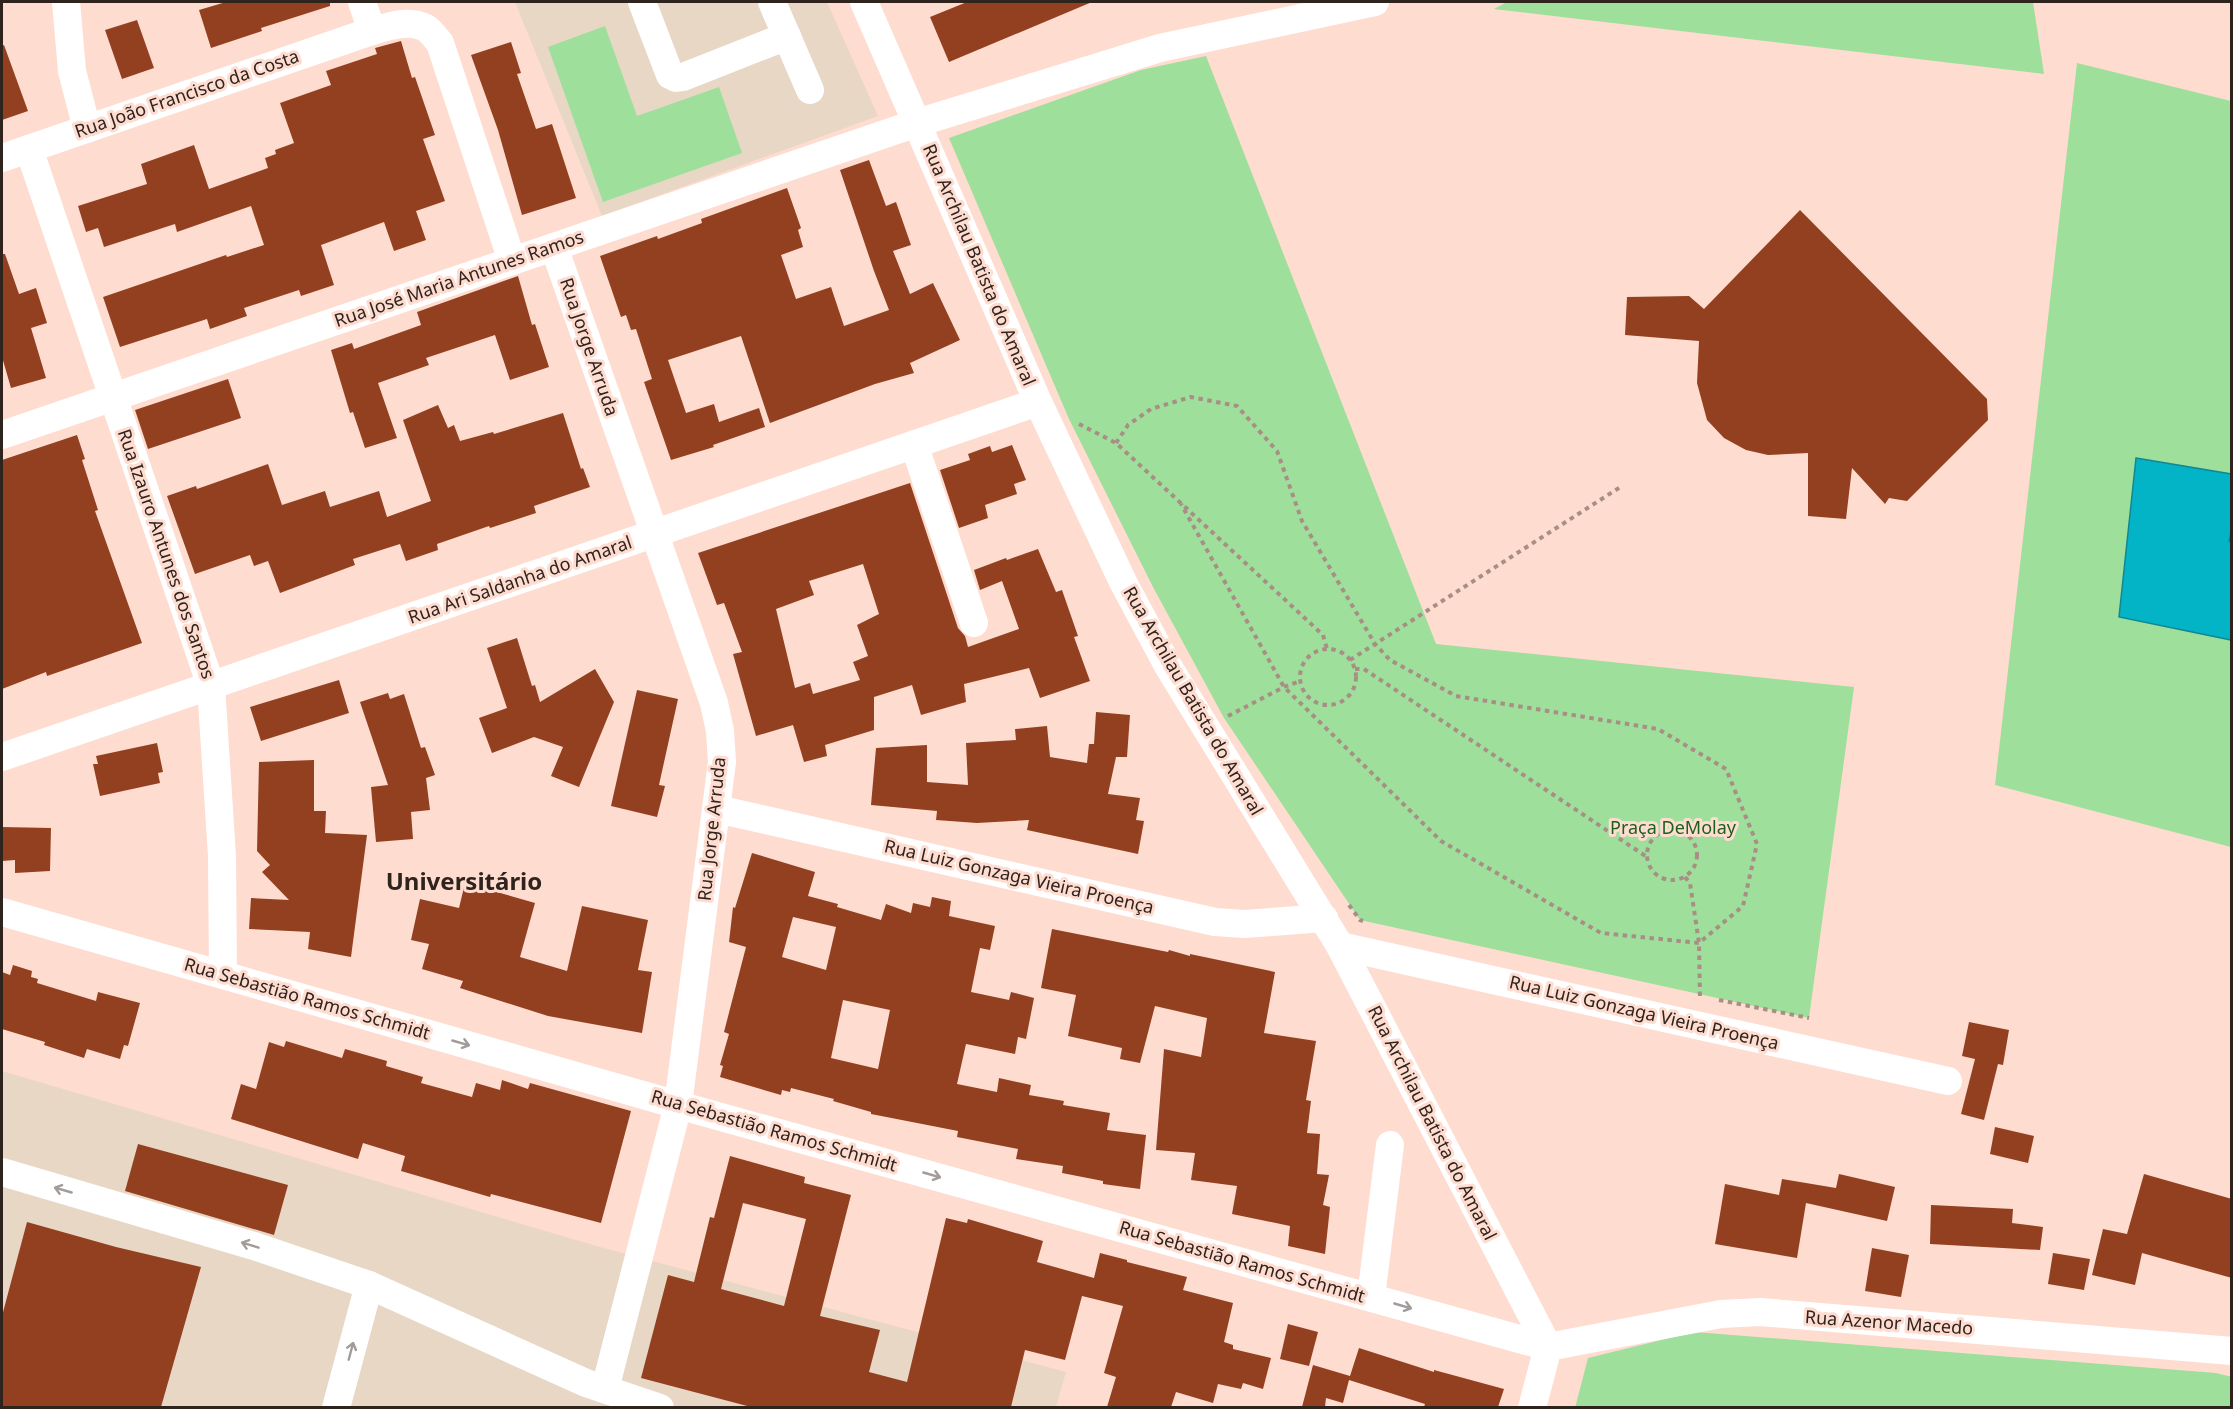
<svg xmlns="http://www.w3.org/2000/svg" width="2233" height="1409" font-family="'Noto Sans',sans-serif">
	<rect width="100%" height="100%" fill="#fedcd0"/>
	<g fill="#e9d7c6">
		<polygon points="515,2 827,2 878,116 602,216"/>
		<polygon points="2,1071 600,1247 1066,1372 1056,1407 2,1407"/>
	</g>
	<g fill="#9edf9b">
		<polygon points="1507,2 2033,2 2044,74 1494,9"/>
		<polygon points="605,26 637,116 719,87 742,153 603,202 548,47"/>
		<polygon points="1206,56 1436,644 1854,687 1809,1018 1360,920 1224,718 1153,587 1069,419 949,138 1141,70"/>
		<polygon points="2077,63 2231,101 2231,847 1995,785"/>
		<polygon points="1694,1332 2216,1373 2232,1377 2231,1408 1575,1408 1588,1358"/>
	</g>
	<polygon fill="#02b4c6" stroke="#108894" stroke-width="1.5" points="2136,458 2231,474 2232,528 2229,541 2232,542 2231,640 2119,617"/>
	<g fill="#934020" fill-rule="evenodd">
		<polygon points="226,2 330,2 330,6 261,28 262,31 211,48 199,10"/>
		<polygon points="967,2 1092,2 949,62 930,17"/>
		<polygon points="137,20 154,68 122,79 105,30"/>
		<polygon points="401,41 412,78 415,77 435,135 423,139 445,201 416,211 426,240 394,251 384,222 321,245 334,285 301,296 299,290 244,308 247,316 210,329 207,319 120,347 103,297 226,255 227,257 264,245 251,206 177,232 175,224 104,247 98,228 86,232 78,206 147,184 141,164 194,145 209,189 268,168 265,158 276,154 275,150 294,143 280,103 331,85 326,71 377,54 375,48"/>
		<polygon points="511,42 521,73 517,74 536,129 552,124 576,198 522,215 498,130 471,55"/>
		<polygon points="4,45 28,111 2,120 2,46"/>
		<polygon points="869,160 886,206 896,202 911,245 893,251 910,294 933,283 960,340 910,363 914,373 875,384 770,423 741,336 668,360 686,413 714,404 719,422 759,408 765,427 713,445 714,447 671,460 644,382 652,379 636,329 631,330 626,315 621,317 600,256 657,236 658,239 702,223 701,219 787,188 801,228 798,230 803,247 781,255 796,299 831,287 844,326 889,310 874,271 840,170"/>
		<polygon points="1800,210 1987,399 1988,420 1907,501 1889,498 1885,504 1852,468 1846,519 1808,516 1808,453 1768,455 1746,450 1724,438 1707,420 1697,383 1699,341 1625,335 1627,297 1689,296 1704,309"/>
		<polygon points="2,254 5,254 19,294 36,288 47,323 31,328 46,378 11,388 2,357"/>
		<polygon points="518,276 532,325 535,324 549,367 510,380 495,335 426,358 429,365 378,383 397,438 365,448 353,412 350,413 331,350 352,343 354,349 421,325 417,312"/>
		<polygon points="228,379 241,418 148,449 135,410"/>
		<polygon points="438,405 448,428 454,425 460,441 493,432 494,434 563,413 581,469 583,468 590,487 534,506 536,513 490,528 489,526 437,544 438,550 406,561 400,544 353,559 355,565 280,593 268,561 254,566 250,555 195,574 167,496 196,486 197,489 268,464 282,505 325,491 330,507 379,491 387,517 431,501 403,420"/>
		<polygon points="77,435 85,459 82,460 98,510 95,511 142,643 47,676 46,672 2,689 2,460"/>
		<polygon points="1012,445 1026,480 1014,484 1017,494 985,505 988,518 959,528 940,470 970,460 968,454 990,446 992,452"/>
		<path d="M910,483L958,628L965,636L968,647L1019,629L1002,581L980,590L974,570L1006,558L1007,560L1038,549L1056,592L1062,590L1078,636L1074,637L1090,681L1040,698L1029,668L964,684L966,702L921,715L912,685L874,697V730L825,745L827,756L804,762L793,725L756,736L733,654L742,652L724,603L717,605L698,553ZM863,564L879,614L857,625L868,656L853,662L860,680L813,694L810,683L795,688L776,609L814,595L809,581Z"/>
		<polygon points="517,638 532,686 535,685 540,702 595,669 614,702 579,787 551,776 563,747 534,737 492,753 479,718 507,708 487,648"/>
		<polygon points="339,680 349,713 261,741 250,707"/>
		<polygon points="637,690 678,699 659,785 665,786 657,817 611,806"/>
		<polygon points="388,693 390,699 404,694 421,748 425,747 435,775 426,778 430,810 411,812 413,839 376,842 371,787 388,785 360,702"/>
		<polygon points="1096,712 1130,715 1127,757 1116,757 1108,794 1140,798 1136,820 1144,821 1138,854 1027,830 1029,820 977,823 936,820 937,811 871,805 876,748 927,745 927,782 968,785 966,743 1016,740 1015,729 1047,726 1050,757 1087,763 1089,744 1094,744"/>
		<polygon points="157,743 163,772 158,773 160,783 100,796 93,764 98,764 96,756"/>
		<polygon points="314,760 314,811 326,811 325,833 367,835 351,957 308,949 310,932 249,929 251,898 289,900 262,872 270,865 257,851 259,762"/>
		<polygon points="2,827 51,828 50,871 15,873 15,860 2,861"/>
		<path d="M752,853L815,872L808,896L838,904L837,907L881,920L886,904L911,913L913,903L930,907L932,897L951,901L949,916L995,926L990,950L980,948L971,992L1009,1000L1011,992L1034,998L1026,1039L1018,1037L1015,1054L966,1044L957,1084L997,1092L999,1078L1031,1085L1029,1095L1064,1101L1063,1105L1110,1113L1107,1130L1146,1135L1140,1189L1103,1184V1181L1062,1173L1063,1166L1016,1159L1018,1149L957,1137L958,1131L871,1114V1112L833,1101L834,1099L791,1088L790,1092L782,1090L781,1095L720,1077L723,1066L720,1065L729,1034L724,1032L746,947L729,942L733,907L735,908ZM793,917L836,927L826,970L782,957ZM843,1000L890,1010L878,1069L831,1058Z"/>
		<polygon points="465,883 535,903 520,957 567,971 582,906 648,920 638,970 652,972 642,1033 548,1016 460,988 463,981 422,969 429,944 411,940 420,899 459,908"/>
		<polygon points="1052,929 1168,952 1169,950 1190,956 1190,954 1275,972 1264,1033 1316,1041 1306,1100 1311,1101 1307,1133 1320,1134 1317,1174 1329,1175 1323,1205 1330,1207 1325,1254 1288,1246 1290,1226 1232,1214 1237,1186 1191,1180 1195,1153 1156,1150 1164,1049 1201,1057 1207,1018 1155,1006 1140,1063 1120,1059 1122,1048 1068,1036 1076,995 1041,988"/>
		<polygon points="13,965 32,971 31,977 38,979 37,983 96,1001 98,992 140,1003 128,1046 124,1045 120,1059 87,1049 84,1058 44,1045 45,1042 2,1029 2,972 10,975"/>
		<polygon points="1969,1022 2009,1030 2003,1065 1998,1064 1984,1120 1961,1114 1975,1059 1962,1056"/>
		<polygon points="286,1041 342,1058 345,1049 387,1061 386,1066 423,1077 421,1083 472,1097 476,1083 500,1090 502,1080 528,1089 530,1083 631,1111 601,1223 491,1194 490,1197 401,1171 405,1156 363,1143 358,1159 231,1119 241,1084 256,1089 269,1042 284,1047"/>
		<polygon points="1995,1127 2034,1136 2028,1163 1990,1154"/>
		<polygon points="138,1144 288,1185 274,1235 125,1191"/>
		<path d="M730,1156L805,1177L804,1183L851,1195L820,1316L880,1330L869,1372L907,1382L946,1218L967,1223L968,1219L1043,1241L1037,1262L1094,1278L1100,1253L1127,1260V1262L1187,1277L1183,1290L1233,1303L1224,1342L1233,1345V1349L1271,1358L1263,1389L1243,1383L1241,1389L1218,1384L1213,1403L1176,1392L1171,1407H1107L1116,1377L1104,1373L1123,1306L1082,1296L1065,1360L1025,1350L1011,1407H751L641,1378L668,1275L694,1282L710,1217L714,1218ZM743,1203L806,1219L784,1306L721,1289Z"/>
		<polygon points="1839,1174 1895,1187 1887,1221 1806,1203 1797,1258 1715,1244 1725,1184 1779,1195 1782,1179 1836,1188"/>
		<polygon points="2144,1174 2232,1199 2232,1278 2142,1253 2135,1285 2092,1275 2103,1229 2127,1234"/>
		<polygon points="1931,1205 2013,1209 2012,1223 2043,1227 2040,1250 1930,1244"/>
		<polygon points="27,1222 116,1247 201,1267 161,1407 2,1407 2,1316"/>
		<polygon points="1872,1248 1909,1255 1901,1297 1865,1291"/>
		<polygon points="2053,1253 2090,1259 2084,1290 2048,1284"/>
		<polygon points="1288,1324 1318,1332 1309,1366 1280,1359"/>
		<polygon points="1359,1348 1434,1372 1434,1370 1504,1389 1498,1407 1424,1407 1425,1404 1349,1380 1343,1403 1326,1398 1325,1407 1302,1407 1313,1365 1350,1376"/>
	</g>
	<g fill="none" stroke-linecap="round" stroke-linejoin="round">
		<g stroke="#a88f86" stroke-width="4" stroke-dasharray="4.5 4.5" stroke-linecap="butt">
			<polyline points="1079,424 1116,443 1323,635 1327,649"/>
			<polyline points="1116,443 1128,425 1151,409 1191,397 1237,406 1277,451 1302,521 1375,644 1390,660 1456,696 1658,729 1726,769 1757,844 1743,906 1699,943 1601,933 1441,841 1284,687 1181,504"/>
			<circle cx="1328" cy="677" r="28"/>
			<polyline points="1350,660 1622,486"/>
			<polyline points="1355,669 1364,669 1647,857"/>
			<polyline points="1228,716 1284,687 1300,681"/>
			<circle cx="1672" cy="855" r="25"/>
			<polyline points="1685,877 1690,883 1699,943 1700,1000"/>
			<polyline points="1349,905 1360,920 1363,921"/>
			<polyline points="1719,1000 1809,1018"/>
		</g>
		<g stroke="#fff" stroke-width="28">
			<polyline points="66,2 72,71 87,129"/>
			<path d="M362,2L372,31C389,26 410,19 426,28C431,31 436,39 440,43L512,261"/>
			<polyline points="642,2 670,75 676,78 683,77 787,36"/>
			<polyline points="772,2 810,90"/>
			<polyline points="864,2 1038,402 1123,582 1168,666 1340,946 1548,1347"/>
			<polyline points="29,149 211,686 222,856 223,975"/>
			<polyline points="2,158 372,31"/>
			<polyline points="554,247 714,703 720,731 722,762 678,1105 605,1389"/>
			<polyline points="2,435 917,123 1160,48 1375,2"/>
			<polyline points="914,444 974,623"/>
			<polyline points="2,757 1038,402"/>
			<polyline points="717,809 1215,922 1245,924 1324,918"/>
			<polyline points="2,912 678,1105 1548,1347 1721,1314 1760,1312 2232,1351"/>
			<polyline points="1340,946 1948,1081"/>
			<polyline points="2,1172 254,1246 369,1285 336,1408"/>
			<polyline points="369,1285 586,1383 660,1408"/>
			<polyline points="1371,1297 1390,1145"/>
			<polyline points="1532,1408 1548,1347"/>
		</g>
	</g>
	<defs><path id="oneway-shaft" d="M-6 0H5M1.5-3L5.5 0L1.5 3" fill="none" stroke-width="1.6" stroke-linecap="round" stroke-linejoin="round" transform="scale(1.5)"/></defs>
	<g stroke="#a19c9a">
		<use href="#oneway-shaft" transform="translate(461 1043) rotate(16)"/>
		<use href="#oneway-shaft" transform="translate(932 1175) rotate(16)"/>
		<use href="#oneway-shaft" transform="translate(63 1190) rotate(-164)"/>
		<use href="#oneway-shaft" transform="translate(250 1245) rotate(-163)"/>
		<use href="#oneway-shaft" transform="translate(1403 1306) rotate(16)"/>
		<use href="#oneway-shaft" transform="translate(351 1351) rotate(-75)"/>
	</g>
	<g text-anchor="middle" stroke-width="6" stroke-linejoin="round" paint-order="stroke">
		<g font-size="18" fill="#2f231e" stroke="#fedcd0">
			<text transform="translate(187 94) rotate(-19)" y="6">Rua João Francisco da Costa</text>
			<text transform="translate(979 265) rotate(67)" y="6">Rua Archilau Batista do Amaral</text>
			<text transform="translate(459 279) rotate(-19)" y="6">Rua José Maria Antunes Ramos</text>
			<text transform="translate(589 347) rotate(71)" y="6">Rua Jorge Arruda</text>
			<text transform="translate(166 554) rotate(71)" y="6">Rua Izauro Antunes dos Santos</text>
			<text transform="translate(520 580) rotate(-19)" y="6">Rua Ari Saldanha do Amaral</text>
			<text transform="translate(1193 701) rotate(60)" y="6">Rua Archilau Batista do Amaral</text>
			<text transform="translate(712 829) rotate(-84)" y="6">Rua Jorge Arruda</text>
			<text transform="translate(1019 877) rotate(13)" y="6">Rua Luiz Gonzaga Vieira Proença</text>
			<text transform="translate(307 999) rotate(16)" y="6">Rua Sebastião Ramos Schmidt</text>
			<text transform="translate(1644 1013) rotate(13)" y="6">Rua Luiz Gonzaga Vieira Proença</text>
			<text transform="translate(1432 1123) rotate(63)" y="6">Rua Archilau Batista do Amaral</text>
			<text transform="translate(774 1131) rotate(16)" y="6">Rua Sebastião Ramos Schmidt</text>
			<text transform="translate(1242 1262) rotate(16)" y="6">Rua Sebastião Ramos Schmidt</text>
			<text transform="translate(1889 1323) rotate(4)" y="6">Rua Azenor Macedo</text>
		</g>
		<g font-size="18" fill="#1b5f1d" stroke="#fedcd0">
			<text x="1673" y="834">Praça DeMolay</text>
		</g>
		<g font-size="24" font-weight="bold" fill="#2f231e" stroke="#fedcd0">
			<text x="464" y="890">Universitário</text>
		</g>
	</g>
	<rect width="2233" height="1409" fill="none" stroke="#2f231e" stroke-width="6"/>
</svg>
